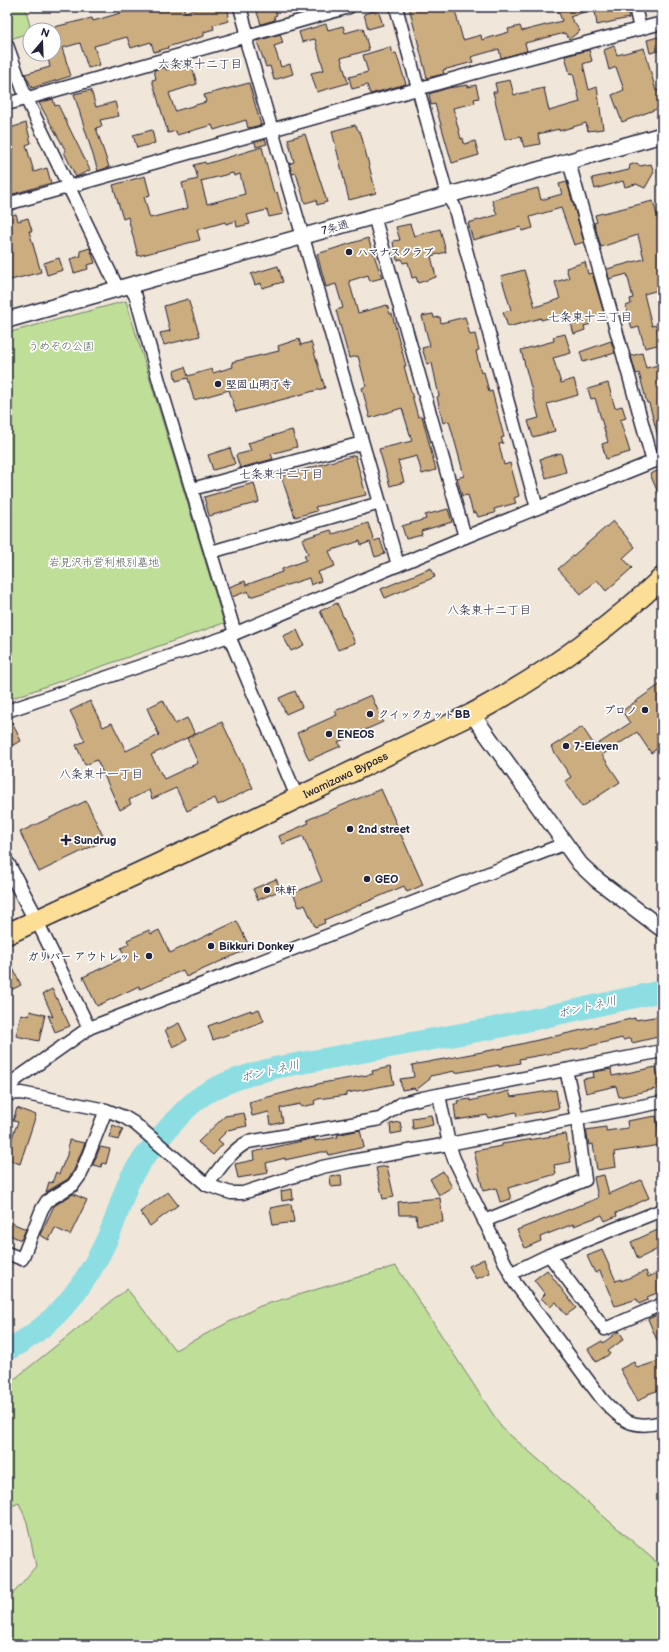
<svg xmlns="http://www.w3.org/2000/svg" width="669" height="1652" font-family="'Balsamiq Sans','Klee One',sans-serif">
	<rect width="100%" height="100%" fill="#f0e6d9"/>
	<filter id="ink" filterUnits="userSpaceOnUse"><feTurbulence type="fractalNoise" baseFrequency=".025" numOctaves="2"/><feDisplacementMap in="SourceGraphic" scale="8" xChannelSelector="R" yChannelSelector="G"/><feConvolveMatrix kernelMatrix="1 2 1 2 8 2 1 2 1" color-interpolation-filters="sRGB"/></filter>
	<g filter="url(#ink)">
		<g fill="#bfdf98" stroke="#70806a">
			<polygon points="7,7 25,7 31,30 30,32 11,39 7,27"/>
			<polygon points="126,301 224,623 7,700 7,333"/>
			<polygon points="396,1266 502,1428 662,1567 662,1645 7,1645 7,1601 36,1566 27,1522 19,1503 7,1508 7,1385 127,1289 175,1350 260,1306"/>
		</g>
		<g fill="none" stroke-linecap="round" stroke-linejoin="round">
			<path stroke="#8cdee3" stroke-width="22" d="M7,1350C56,1326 87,1284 109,1235C117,1217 122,1197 130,1179C141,1158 184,1107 203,1095C225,1081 249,1075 274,1068L494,1028L662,991"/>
		</g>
		<g fill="#ccad80" stroke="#22223b" fill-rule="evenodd">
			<polygon points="141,7 183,7 185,12 201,7 227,7 229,16 227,17 229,21 213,25 214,29 204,32 204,36 167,47 168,48 154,52 151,42 131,48 127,37 94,46 100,65 88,68 80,43 62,48 71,76 32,88 25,74 50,67 48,58 53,57 52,54 54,54 54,27 92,18 93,21"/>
			<polygon points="255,7 274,7 277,15 274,16 275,20 261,24"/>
			<polygon points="409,7 454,7 463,40 481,35 482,40 509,32 508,29 520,26 522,31 562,21 557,7 595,7 595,8 570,17 580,31 569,39 565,33 525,43 527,51 501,58 499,49 471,57 473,62 443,70 444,74 427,78"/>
			<polygon points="612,7 626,7 629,18 597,25 595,11"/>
			<polygon points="378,10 383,25 368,29 364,14"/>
			<polygon points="326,24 328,30 343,26 345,33 363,28 369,50 341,58 348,83 317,92 311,73 324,70 315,39 302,42 299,32"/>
			<polygon points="280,34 283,43 274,46 281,67 290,64 293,74 274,80 270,66 266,67 257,41"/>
			<polygon points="662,36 662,50 650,53 647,40"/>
			<polygon points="614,46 617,55 644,48 656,91 662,89 662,107 622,122 612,95 624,90 616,67 609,70 604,50"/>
			<polygon points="390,47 392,54 396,53 406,84 370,94 367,85 352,89 349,77 368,72 363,55"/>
			<polygon points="589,50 592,61 583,64 589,90 597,87 603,129 588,131 586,123 559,131 559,129 538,134 540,144 524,147 521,137 505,140 493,92 497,92 495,83 510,80 514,95 544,88 549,111 580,102 573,73 570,74 565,56"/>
			<polygon points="191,63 197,84 169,93 175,111 206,102 204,95 249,83 261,125 248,128 246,120 214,130 212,125 177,135 176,131 168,133 152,80 156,79 154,70 165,67 166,70"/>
			<polygon points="468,85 468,87 476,85 479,98 474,99 475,103 453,108 461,139 463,138 464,144 475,141 479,155 452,163 435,104 431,105 429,94 448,88"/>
			<polygon points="91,90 96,107 115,102 119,116 100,120 102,126 96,128 109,167 98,171 74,94"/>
			<polygon points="53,99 55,106 58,105 90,170 76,177 64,152 66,151 39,103"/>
			<polygon points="26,123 31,143 26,145 34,172 47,168 51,183 10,195 7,184 7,129"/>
			<polygon points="355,125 361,134 376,193 349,200 332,131"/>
			<polygon points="152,130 155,143 137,148 133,135"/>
			<polygon points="305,134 327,202 317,205 316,200 305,203 296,173 292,174 289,164 294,162 288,139"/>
			<polygon points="265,139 267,144 256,147 255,142"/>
			<path d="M262,147L274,193L277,192L283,214L269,217L267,210L247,215L250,224L237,227L236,221L226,224L225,222L197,230L200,240L138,256L128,217L123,219L113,185L145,176L150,195L144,197L150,218L188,208L182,183L198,179L194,165L205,162L206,164ZM233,173L234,176L240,174L245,194L207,204L201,181Z"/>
			<polygon points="637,163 640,166 651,164 654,172 645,188 636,184 625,187 623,181 595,189 592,178 629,170 630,165"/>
			<polygon points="567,182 584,242 574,245 561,208 530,217 533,228 522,231 521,227 473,240 468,223 497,215 492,200 538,188 541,200 562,194 559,184"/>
			<polygon points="653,201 659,222 662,221 662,244 658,245 662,258 662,289 644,294 652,326 656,325 661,344 645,348 639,327 632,329 626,306 631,304 630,299 633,298 627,274 609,279 607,269 644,259 638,235 601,247 594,223 597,222 595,215"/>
			<polygon points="16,214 18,221 28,218 32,231 29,231 41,272 7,281 7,217"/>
			<polygon points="410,224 414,236 440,229 446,252 431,256 436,277 418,283 416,277 412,278 408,262 403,263 402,259 397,260 394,249 393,241 400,240 396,227"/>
			<polygon points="368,238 382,278 370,281 368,275 349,281 358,313 387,305 390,314 392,314 406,366 404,366 418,417 422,416 436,470 422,474 417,456 398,461 404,482 390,486 379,449 412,441 402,408 370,418 362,388 366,386 358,356 349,358 336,310 343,308 336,284 326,287 317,254"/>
			<polygon points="90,248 95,263 87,265 88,269 74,273 70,259 81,256 80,251"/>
			<polygon points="59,258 63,270 47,275 44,263"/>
			<polygon points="585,262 588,274 592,273 604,313 590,318 591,324 584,326 585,330 574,334 568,313 541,320 541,318 508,327 503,312 511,310 501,276 524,270 535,307 560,299 555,282 569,278 566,268"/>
			<polygon points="278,266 283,282 262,288 261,283 255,285 251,274"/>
			<polygon points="188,299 200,336 164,345 160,333 170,331 164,306"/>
			<polygon points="433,314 434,318 440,317 441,323 465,317 470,335 475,334 479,350 476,351 481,373 484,372 489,392 492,391 504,437 501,438 503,443 499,444 504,465 510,463 519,496 514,498 516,503 494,509 495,513 478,517 476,512 473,513 468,495 462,496 457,478 464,476 458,453 449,421 443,423 437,397 439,396 432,363 427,364 422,348 430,346 422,316"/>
			<polygon points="565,334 571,353 553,358 561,383 574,379 578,395 547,404 555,431 533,437 528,421 539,418 521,350 554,341 553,337"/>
			<polygon points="299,339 301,345 311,342 325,388 236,412 229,390 194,400 188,378 176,381 174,371 185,367 188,376 212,369 213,373 233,367 232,362 279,351 278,346"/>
			<polygon points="611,341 615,353 583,362 580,352"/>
			<polygon points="642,353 646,368 662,364 662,439 659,440 649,403 647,403 639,373 636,374 631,356"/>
			<polygon points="608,383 615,408 622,406 626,418 620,420 630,452 606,459 602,444 608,442 595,398 591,399 588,389"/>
			<polygon points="292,430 297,447 271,454 273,459 240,468 236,455 251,451 248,443"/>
			<polygon points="230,448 235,464 213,470 208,455"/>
			<polygon points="561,453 566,472 546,478 540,459"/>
			<polygon points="355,455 366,495 315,507 317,511 295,517 281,476"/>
			<polygon points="662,469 662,502 650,474"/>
			<polygon points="254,483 259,502 209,516 204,497"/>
			<polygon points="448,509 452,522 421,531 422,535 406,539 402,526 426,519 425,515"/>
			<polygon points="613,521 635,547 623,558 632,568 606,591 597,580 581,594 558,569"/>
			<polygon points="368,523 374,541 380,539 385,554 375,557 370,542 361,545 360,541 329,551 335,566 318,572 321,581 311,585 309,578 250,597 248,591 232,597 229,587 245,581 246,585 282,572 282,569 306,560 304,555 308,554 302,539 331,530 333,534"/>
			<polygon points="431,568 435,577 385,598 381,589"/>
			<polygon points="337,603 355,643 338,650 320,611"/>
			<polygon points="297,630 304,645 291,651 283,636"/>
			<polygon points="662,683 662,745 651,753 637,732 602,755 620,782 582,807 565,781 571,777 551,747 582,727 595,746 630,723 622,711"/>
			<polygon points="295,691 302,707 286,714 279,698"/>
			<polygon points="371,695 383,722 338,742 341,746 309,760 297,733 337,715 335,711"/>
			<polygon points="163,700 175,724 187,718 195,734 151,755 164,779 198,763 187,738 222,722 253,788 218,805 215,798 187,811 176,788 152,799 149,790 129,800 131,804 120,810 97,760 85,765 76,745 85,741 70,711 90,701 103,727 112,723 126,751 159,735 147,708"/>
			<polygon points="7,718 10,718 21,741 11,746 10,743 7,744"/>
			<polygon points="381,789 423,885 407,892 404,886 324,920 325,923 315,927 305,905 299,907 293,893 322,881 303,836 282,844 279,836 309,823 307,820"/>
			<polygon points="86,801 105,840 39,872 20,832"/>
			<polygon points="276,879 281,890 258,900 253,889"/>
			<polygon points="237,921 250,948 186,977 183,970 140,989 139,986 97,1006 83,977 125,957 121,948 129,944 127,940 149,930 151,934 159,930 170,953"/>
			<polygon points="7,956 21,985 7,992"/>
			<polygon points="52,989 70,1026 55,1032 48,1015 53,1017 43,994"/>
			<polygon points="259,1009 264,1021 213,1040 208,1026 251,1010 251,1012"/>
			<polygon points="30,1011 45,1015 39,1041 16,1036 21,1014 29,1016"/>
			<polygon points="661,1016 662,1036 632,1043 631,1038 623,1040 622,1038 582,1048 519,1059 520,1063 499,1067 499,1065 455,1073 455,1071 430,1076 430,1079 416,1090 414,1088 402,1090 400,1079 414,1077 412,1065 503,1048 635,1018 635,1020"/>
			<polygon points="179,1023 187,1040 173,1047 165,1030"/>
			<polygon points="390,1067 394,1084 347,1093 347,1095 318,1099 314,1101 315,1104 301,1107 300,1104 280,1108 283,1122 271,1125 269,1112 252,1116 249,1102 322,1083 373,1074 372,1071"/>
			<polygon points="656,1067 660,1088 619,1097 616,1086 586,1093 583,1079 594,1077 593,1072 611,1069 612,1076"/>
			<polygon points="556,1090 559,1108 517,1116 516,1112 488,1118 487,1115 456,1120 454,1104 458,1104 457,1101 470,1099 470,1101 509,1091 511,1097"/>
			<polygon points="17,1108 36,1115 20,1164 7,1159 7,1150 18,1122 13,1121"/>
			<polygon points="244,1113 247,1126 228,1130 218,1140 223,1144 213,1155 198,1142 225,1116"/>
			<polygon points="431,1115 433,1125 413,1129 412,1118"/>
			<polygon points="656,1116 661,1145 614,1152 616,1167 597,1170 593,1144 589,1145 586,1130 606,1127 606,1131 628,1128 627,1121"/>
			<polygon points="400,1122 402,1132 391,1134 390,1124"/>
			<polygon points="113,1125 123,1129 118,1140 109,1137"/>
			<polygon points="360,1130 364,1147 329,1155 328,1152 321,1152 285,1160 285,1158 266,1163 268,1173 238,1178 235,1164 254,1160 253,1152 315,1138 315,1141 338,1137 337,1135"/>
			<polygon points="566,1134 571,1162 554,1165 556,1174 508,1188 511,1199 500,1202 496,1188 483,1191 474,1151 502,1146 502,1144"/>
			<polygon points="69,1140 85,1143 74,1170 68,1179 46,1192 49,1182 52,1183 56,1172 59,1174 67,1155"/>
			<polygon points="100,1147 110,1149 106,1164 102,1163 101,1167 93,1165"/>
			<polygon points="387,1166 394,1197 383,1199 376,1168"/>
			<polygon points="443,1171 452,1187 439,1195 430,1179"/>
			<polygon points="341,1175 342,1186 331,1187 330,1176"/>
			<polygon points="604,1175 609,1194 641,1180 649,1198 616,1213 617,1216 605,1221 602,1215 574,1226 573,1224 540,1237 541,1241 525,1248 517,1230 598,1198 594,1177"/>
			<polygon points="292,1189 293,1199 282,1201 281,1191"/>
			<polygon points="168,1192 178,1205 150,1226 140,1212"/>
			<polygon points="73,1194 87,1200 70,1235 55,1228 49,1240 40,1235 54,1206"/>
			<polygon points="440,1198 443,1222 417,1225 416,1215 399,1215 398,1202"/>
			<polygon points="291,1204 294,1222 273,1225 270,1208"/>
			<polygon points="7,1221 26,1229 21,1240 7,1234"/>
			<polygon points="662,1228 662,1247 638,1259 631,1242"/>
			<polygon points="602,1250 616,1281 621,1279 621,1281 646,1271 648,1277 662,1271 662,1291 647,1297 648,1300 639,1304 637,1299 615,1306 600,1271 595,1273 587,1256"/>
			<polygon points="484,1259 490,1273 476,1279 469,1266"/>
			<polygon points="547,1270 576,1308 566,1315 556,1302 550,1307 541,1298 545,1294 534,1280"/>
			<polygon points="662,1313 662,1352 648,1319"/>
			<polygon points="619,1331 624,1339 608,1351 610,1354 596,1362 588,1349 602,1341 603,1343"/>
			<polygon points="662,1360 662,1389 648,1394 648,1395 638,1401 620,1369 634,1362 637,1368"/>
		</g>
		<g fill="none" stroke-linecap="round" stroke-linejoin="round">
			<g stroke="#22223b" stroke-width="15">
				<g id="minor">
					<polyline points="240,7 248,36 247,44 398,565"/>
					<polyline points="396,7 447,195 454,206 537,508"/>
					<polyline points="635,7 640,29"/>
					<polyline points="7,45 26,98 118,289"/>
					<polyline points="7,104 349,7"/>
					<polyline points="569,162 653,462"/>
					<polyline points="7,204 517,61 662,23"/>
					<polyline points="374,216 465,537"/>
					<polyline points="129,285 136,297 160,385 235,633"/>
					<polyline points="192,489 362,443"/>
					<polyline points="211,552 380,503"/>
					<polyline points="229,636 297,797"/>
					<polyline points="7,711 229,636 465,537 662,458"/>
					<polyline points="37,921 89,1028"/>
					<polyline points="7,1089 18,1078 89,1028 564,844"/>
					<polyline points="7,1094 21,1093 106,1110"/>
					<path d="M439,1095L449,1144L454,1159L515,1283L602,1399C621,1420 632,1430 662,1422"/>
					<path d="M207,1185C219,1170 230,1151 248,1142L380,1119L402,1103L422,1098L662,1051"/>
					<polyline points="484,1221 585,1180 577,1118 566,1070"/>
					<polyline points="7,1253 22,1259 42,1209 47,1201 73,1185 81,1174 106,1110 124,1117 134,1123 207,1185 231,1193 243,1193 322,1167 351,1161 449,1144 662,1102"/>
					<polyline points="549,1255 605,1329 662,1304"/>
					<polyline points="510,1274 549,1255 662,1210"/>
				</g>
			</g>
			<g stroke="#22223b" stroke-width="18">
				<g id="tertiary">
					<polyline points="7,320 662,135"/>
					<polyline points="472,714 580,864 596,879 662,929"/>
					<polyline points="7,864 37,921"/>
				</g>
			</g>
			<g stroke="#22223b" stroke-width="23">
				<g id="trunk">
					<path id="s1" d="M7,934L208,841L472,714C541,677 605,632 662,578"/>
				</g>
			</g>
			<use href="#minor" stroke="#fff" stroke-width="12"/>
			<use href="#tertiary" stroke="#fff" stroke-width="15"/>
			<use href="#trunk" stroke="#fcde96" stroke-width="20"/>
		</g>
	</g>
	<g fill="#22223b" stroke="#fff" stroke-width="1.5">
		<circle cx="349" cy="252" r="4"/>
		<circle cx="218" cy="384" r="4"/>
		<circle cx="645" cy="710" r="4"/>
		<circle cx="370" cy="714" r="4"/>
		<circle cx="329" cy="734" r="4"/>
		<circle cx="566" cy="746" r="4"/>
		<circle cx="350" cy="829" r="4"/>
		<path d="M64 834h4v4h4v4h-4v4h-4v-4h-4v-4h4z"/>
		<circle cx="367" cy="879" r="4"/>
		<circle cx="267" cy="890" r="4"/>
		<circle cx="211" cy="946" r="4"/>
		<circle cx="149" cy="956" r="4"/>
	</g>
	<g text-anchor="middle" stroke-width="3.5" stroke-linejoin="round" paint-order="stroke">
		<g font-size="11" fill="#22223b" stroke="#fff">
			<text transform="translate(335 227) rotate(-16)" y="4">7条通</text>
			<text dy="4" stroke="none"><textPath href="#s1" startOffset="374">Iwamizawa Bypass</textPath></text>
		</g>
		<g font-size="11" font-weight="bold" fill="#22223b" stroke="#fff" text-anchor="start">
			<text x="357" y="256">ハマナスクラブ</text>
			<text x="226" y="388">堅固山明了寺</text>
			<text x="637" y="714" text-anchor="end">プロノ</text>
			<text x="378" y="718">クイックカットBB</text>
			<text x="337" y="738">ENEOS</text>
			<text x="574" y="750">7-Eleven</text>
			<text x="358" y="833">2nd street</text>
			<text x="74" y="844">Sundrug</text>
			<text x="375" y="883">GEO</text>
			<text x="275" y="894">味軒</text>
			<text x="219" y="950">Bikkuri Donkey</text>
			<text x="141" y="960" text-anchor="end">ガリバー アウトレット</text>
		</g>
		<g font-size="11" fill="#515b57" stroke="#fff">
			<text x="61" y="350">うめぞの公園</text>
			<text x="104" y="566">岩見沢市営利根別墓地</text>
		</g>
		<g font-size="12" fill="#22223b" stroke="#fff">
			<text x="200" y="68">六条東十二丁目</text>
			<text x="590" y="321">七条東十三丁目</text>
			<text x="281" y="478">七条東十二丁目</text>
			<text x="489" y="614">八条東十二丁目</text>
			<text x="101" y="778">八条東十一丁目</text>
		</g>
		<g font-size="12" font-style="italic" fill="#425a6d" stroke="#fff">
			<text transform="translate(587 1007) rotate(-13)" y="4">ポントネ川</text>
			<text transform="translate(270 1071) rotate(-13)" y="4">ポントネ川</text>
		</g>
	</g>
	<rect width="669" height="1652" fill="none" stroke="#fff" stroke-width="24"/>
	<rect x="12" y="12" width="645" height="1628" fill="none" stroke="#22223b" stroke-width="1.5" filter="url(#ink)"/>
	<g transform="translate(42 42) rotate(19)"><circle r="19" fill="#ffffff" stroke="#a7a7b1"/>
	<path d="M0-3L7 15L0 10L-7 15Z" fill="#22223b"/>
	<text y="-6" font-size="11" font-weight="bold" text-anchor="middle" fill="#22223b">N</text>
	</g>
</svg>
